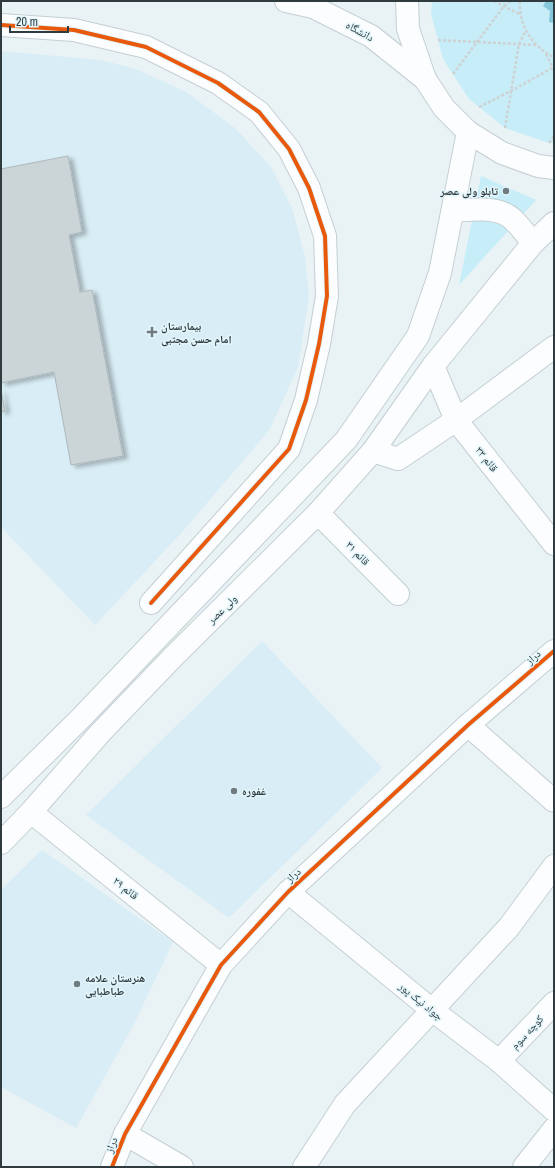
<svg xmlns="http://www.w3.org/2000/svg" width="555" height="1168" font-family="'Archivo Narrow','Noto Naskh Arabic',sans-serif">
	<defs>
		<filter id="shadow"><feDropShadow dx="4.5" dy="2.5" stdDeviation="2" flood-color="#0004"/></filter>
	</defs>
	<rect width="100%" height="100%" fill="#e9f3f6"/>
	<g fill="#d8edf5">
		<polygon points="1,51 101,60 136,69 186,92 235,128 271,167 292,208 305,257 309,296 298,367 270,429 184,530 95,625 1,527"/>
		<polygon points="262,641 382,768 229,918 86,815"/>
		<polygon points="42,850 173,942 133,1026 76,1128 1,1087 1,890"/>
	</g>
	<g fill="#c7edf9">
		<polygon points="432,1 554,1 554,143 549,143 505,128 469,99 443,59 431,14"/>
		<polygon points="481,176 536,200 459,285"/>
	</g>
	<polygon fill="#85c8db" points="546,1 554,1 554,23 549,22 550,11 543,6"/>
	<g fill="#cbd5d8" stroke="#aeb8bc" filter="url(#shadow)">
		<polygon points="68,156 82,232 69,235 80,292 92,290 123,456 71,465 54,372 1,383 1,169"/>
		<polygon points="1,390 5,411 1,412"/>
	</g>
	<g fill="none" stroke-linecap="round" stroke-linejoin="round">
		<g stroke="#c4cfd3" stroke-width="24">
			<g id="street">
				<polyline points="1,25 74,30 146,47 218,83 259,112 289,149 309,188 325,236 327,296 319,344 306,400 289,449 151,603"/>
				<polyline points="433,366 456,420 554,544"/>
				<polyline points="373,451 398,459 456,420 554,347"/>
				<polyline points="318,513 398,594"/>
				<polyline points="468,725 554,801"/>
				<polyline points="31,812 221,965"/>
				<polyline points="288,892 432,1010 499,1061 554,1110"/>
				<polyline points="499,1061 554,1003"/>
				<polyline points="125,1134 182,1167"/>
				<polyline points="112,1167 125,1134 221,965 288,892 468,725 554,651"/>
				<polyline points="304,1167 345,1104 509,927 554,866"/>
				<polyline points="524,1167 554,1129"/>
			</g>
		</g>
		<g stroke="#c4cfd3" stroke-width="24">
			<g id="secondary">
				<path d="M453,211C471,210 495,206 510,217C519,224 526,235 533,243"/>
				<polyline points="1,797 80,719 346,440 418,336 440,273 468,132"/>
				<polyline points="1,843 31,812 101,732 173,657 318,513 373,451 433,366 533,243 554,223"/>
			</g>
		</g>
		<g stroke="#c4cfd3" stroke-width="24">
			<g id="primary">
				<polyline points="286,1 313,7 371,36 425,79"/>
				<polyline points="407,1 408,29 425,79 444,108 468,132 502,153 538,166 554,168"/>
			</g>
		</g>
		<g stroke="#cdd2d3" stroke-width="2.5" stroke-dasharray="3 2" stroke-linecap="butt">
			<polyline points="494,1 521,15"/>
			<path d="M520,1C518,24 533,48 554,57"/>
			<polyline points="438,40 537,45"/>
			<polyline points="546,54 554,70"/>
			<polyline points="453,74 504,6 510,1"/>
			<polyline points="479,107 511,91 554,67"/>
			<polyline points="505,128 519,44 526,30"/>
			<polyline points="549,143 554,136"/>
		</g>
		<use href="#street" stroke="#fcfdfe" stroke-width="22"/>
		<use href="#secondary" stroke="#fcfdfe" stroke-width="22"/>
		<use href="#primary" stroke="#fcfdfe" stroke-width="22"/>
		<g stroke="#e3f6fc" stroke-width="6">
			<g id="cycleway">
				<polyline points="1,25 74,30 146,47 218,83 259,112 289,149 309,188 325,236 327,296 319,344 306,400 289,449 151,603"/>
				<polyline points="112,1167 125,1134 221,965 288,892 468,725 554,651"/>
			</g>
		</g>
		<use href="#cycleway" stroke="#e8590c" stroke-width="4"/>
	</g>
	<g fill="#707b7f" stroke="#e3f6fc" stroke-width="1.5">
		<circle cx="506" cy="191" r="4"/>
		<path d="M150 326h4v4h4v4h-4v4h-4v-4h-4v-4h4z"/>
		<circle cx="234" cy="791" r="4"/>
		<circle cx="77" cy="984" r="4"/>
	</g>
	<g text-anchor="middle" stroke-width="3" stroke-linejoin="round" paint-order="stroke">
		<g font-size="11" fill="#2f3b3f" stroke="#e3f6fc">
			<text transform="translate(360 31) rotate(29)" y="4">دانشگاه</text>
			<text transform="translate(487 459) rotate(52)" y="4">قائم ۳۳</text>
			<text transform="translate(358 553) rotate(46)" y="4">قائم ۳۱</text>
			<text transform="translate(222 609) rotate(-44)" y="4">ولی عصر</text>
			<text transform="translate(533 657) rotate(-41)" y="4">دراز</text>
			<text transform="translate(293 875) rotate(-43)" y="4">دراز</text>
			<text transform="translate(126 888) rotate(39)" y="4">قائم ۲۹</text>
			<text transform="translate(421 1001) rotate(39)" y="4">جواد نیک پور</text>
			<text transform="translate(527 1032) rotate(-47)" y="4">کوچه سوم</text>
			<text transform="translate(111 1145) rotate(-69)" y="4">دراز</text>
		</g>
		<g font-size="11" font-weight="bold" fill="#2f3b3f" stroke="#e3f6fc" text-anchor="start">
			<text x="498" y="195" text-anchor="end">تابلو ولی عصر</text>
			<text x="161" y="330">بیمارستان<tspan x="161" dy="13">امام حسن مجتبی</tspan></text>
			<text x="242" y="795">غفوره</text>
			<text x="85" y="982">هنرستان علامه<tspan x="85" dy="13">طباطبایی</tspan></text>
		</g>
	</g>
	<rect width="555" height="1168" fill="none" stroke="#2f3b3f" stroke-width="4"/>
	<path d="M10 26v6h58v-6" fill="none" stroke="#2f3b3f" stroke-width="2"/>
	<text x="16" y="26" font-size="12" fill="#2f3b3f" stroke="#e3f6fc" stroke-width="3" paint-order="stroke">20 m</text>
</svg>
